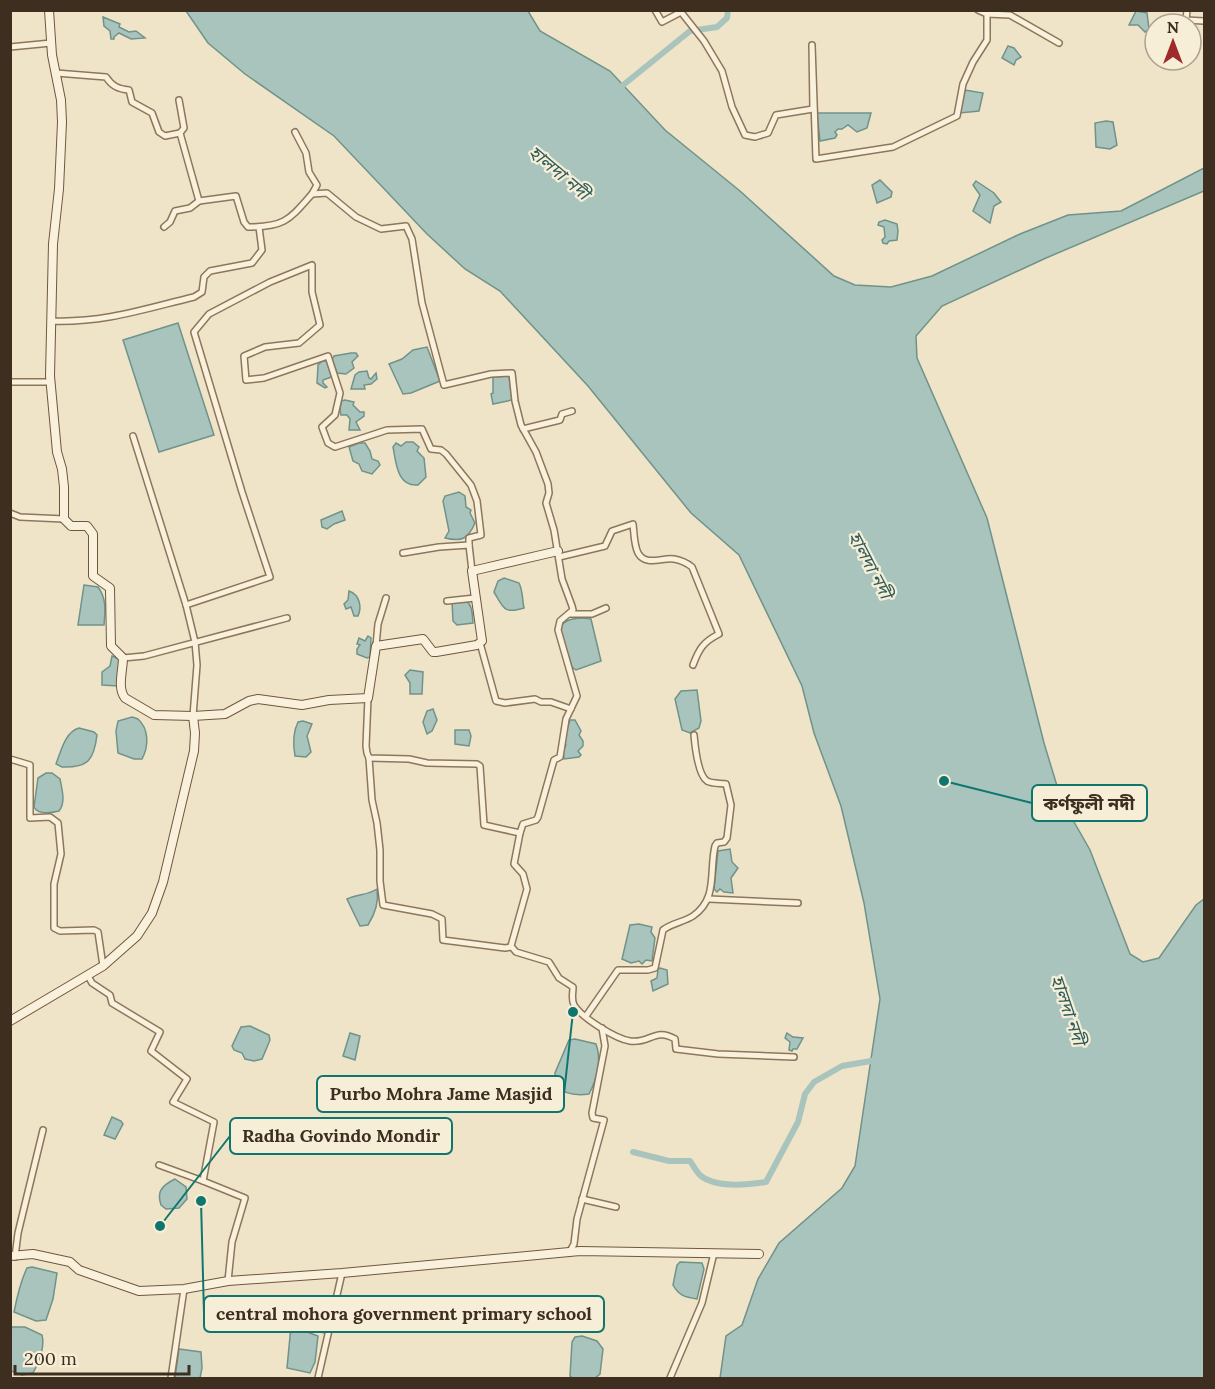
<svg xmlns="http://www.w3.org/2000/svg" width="1215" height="1389" font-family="Lora,'Noto Sans Bengali',serif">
	<rect width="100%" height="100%" fill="#f0e4c8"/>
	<g fill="#a9c4bc" stroke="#6f938a" stroke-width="1.5">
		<polygon points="186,11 528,11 540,31 610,71 665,130 740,191 834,276 855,285 891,287 932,276 1020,234 1068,215 1121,211 1204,168 1204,191 1046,258 942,306 916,336 917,358 987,518 1044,743 1061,799 1090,850 1130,954 1143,962 1159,958 1196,905 1204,899 1204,1378 720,1378 726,1336 742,1325 758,1279 779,1243 842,1188 855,1166 880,999 864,903 841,806 814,733 802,686 739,555 691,513 588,386 500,291 465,269 427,234 334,136 245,74 208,43"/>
		<polygon points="1136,11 1147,13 1149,29 1145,32 1138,25 1129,25"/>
		<polygon points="103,17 120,24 119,27 129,32 136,31 145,38 131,39 119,33 114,37 114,39 111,39 110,31 104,26"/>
		<polygon points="1008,46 1014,48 1021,57 1016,60 1014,65 1002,58"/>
		<polygon points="965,90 983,93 979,111 960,113"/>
		<polygon points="817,113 871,113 867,128 857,132 848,125 842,129 838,129 835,132 837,135 835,138 820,141"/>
		<polygon points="1106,121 1113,122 1117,145 1110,149 1096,147 1095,123"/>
		<polygon points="880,180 892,192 891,197 877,203 872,185"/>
		<polygon points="976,181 994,193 1001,202 994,206 990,223 973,211 980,195 973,185"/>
		<polygon points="885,220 897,224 898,231 897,240 889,241 887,244 883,243 882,240 885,237 884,227 878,225 879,222"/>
		<polygon points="178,323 214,435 159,452 123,340"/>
		<polygon points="427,347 440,381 411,393 403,394 389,364 402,359 413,350"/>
		<polygon points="351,353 356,353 358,356 352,362 354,368 346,374 337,373 332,360 334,356"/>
		<polygon points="322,361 327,361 334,376 323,380 323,383 327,387 325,388 317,383 318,365"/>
		<polygon points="367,371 369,378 371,379 376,373 377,379 371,384 364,385 365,389 351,389 355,375 359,372"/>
		<polygon points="509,376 512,400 493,404 491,394 493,393 493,377"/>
		<polygon points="345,400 354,402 353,405 360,412 364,412 364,416 356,422 360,430 349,430 350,419 347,415 341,415 340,411 341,401"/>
		<path d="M406,442H413L419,447L417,451L424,458L426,477L418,485C397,487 396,462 393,447L396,443L401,446Z"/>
		<polygon points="359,443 365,443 370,451 372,459 378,461 380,465 372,474 362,471 359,464 353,461 349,447"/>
		<path d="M459,492L465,496L466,507L471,510L470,513L475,523C468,539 462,542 445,538L449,531L443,501L445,496Z"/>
		<polygon points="342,511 345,520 334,524 327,529 322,527 321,520"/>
		<path d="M504,578L519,583C523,591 522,599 524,608C504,614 504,609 494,592L498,581Z"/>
		<path d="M84,585L98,587C107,599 105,611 104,625H78Z"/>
		<path d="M349,591C360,595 362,607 358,616H354L351,607L346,609L344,604L348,600Z"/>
		<path d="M465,600C473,605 472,614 473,623L457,625L453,621L452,602Z"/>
		<path d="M584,618L591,619L601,661L576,670L572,667L560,628C565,618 575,619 584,618Z"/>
		<polygon points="368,636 371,638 370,657 367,658 357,654 357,649 360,645 357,644 359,638 365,641"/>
		<polygon points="112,656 121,660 118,686 102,685 102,672 110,666"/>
		<polygon points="410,670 423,672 422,694 410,694 410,683 405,675"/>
		<polygon points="697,690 701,721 699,728 690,733 682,730 675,699 681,691"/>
		<polygon points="433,709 437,720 432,731 427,734 423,722 427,711"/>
		<path d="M132,717L138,719C149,729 149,746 142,759H134L118,753L116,731L118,721Z"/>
		<polygon points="570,720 575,720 581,731 579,735 583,741 583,746 578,751 581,755 579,757 564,759 563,750 566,745 563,741"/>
		<path d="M303,721L312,724L307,736L311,752L306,757L295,756C293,745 293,732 298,722Z"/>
		<path d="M79,728L94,732L97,735C94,760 88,768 62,767L56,764C61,751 65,732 79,728Z"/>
		<polygon points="455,730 469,730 471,736 469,746 455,744"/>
		<path d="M46,773H52L60,779C62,790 66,802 59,811C51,813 38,815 34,807L38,778Z"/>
		<polygon points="730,849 732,862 738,868 731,878 733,893 724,892 720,889 717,892 714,889 718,851"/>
		<path d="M377,889C379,902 375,914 368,925L360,926L347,899C358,894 368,895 377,889Z"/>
		<polygon points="639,924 652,927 651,932 655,938 652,961 646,960 642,964 639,961 631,963 622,959 630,925"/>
		<polygon points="660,968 667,970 668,984 653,991 651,981 657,978 658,969"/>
		<polygon points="250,1026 269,1035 270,1040 262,1059 254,1061 245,1059 242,1053 234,1050 232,1046 241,1027"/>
		<polygon points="350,1033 360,1036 355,1060 343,1056"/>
		<polygon points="787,1033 793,1037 803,1038 797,1049 793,1049 792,1051 789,1050 790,1042 785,1038"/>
		<path d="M575,1039L596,1044C602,1060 597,1079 589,1094C576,1096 564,1094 555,1085V1073L569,1040Z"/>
		<polygon points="112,1117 121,1121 123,1124 115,1139 104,1135"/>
		<path d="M175,1179L186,1187L187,1199L179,1208L166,1209L161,1205C156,1191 163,1185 175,1179Z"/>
		<path d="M680,1262L702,1263L704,1269L697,1299C685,1297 679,1296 673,1285L677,1265Z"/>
		<path d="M32,1267L57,1273L53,1299L46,1320L36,1321L14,1312C17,1297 20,1282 27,1268Z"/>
		<polygon points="291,1326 318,1336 315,1362 310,1373 287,1368"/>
		<path d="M12,1327H25L42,1335C45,1347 39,1362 33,1373L22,1375L11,1371L10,1331Z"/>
		<polygon points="582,1336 597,1341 603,1349 600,1374 595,1378 573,1378 570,1376 572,1342 575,1337"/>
		<polygon points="179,1349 201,1352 202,1368 200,1378 175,1378"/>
	</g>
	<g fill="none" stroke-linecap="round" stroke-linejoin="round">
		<g stroke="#a9c4bc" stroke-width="6">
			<polyline points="617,90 690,31 717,27 727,18 728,10"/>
			<path d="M633,1152L669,1161H690C693,1165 697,1173 701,1176C717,1188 747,1185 766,1182L798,1122L805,1094L814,1082L842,1066L877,1060"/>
		</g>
		<g stroke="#8d765c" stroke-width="8">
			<g id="street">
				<polyline points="655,10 662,22 681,12 704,41 722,71 732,107 745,135 755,137 768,133 776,115 813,109"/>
				<polyline points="1187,10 1186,20 1204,21"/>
				<polyline points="987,14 1010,15 1059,43"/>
				<polyline points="10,47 51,43"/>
				<path d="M56,73L106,77C112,86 118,89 129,90L132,102L152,113L159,132L165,136L180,133"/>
				<path d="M179,100L184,128L180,133L199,201L236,196L244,222L248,227C285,227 289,220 312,194L327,193L356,217L381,229L406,226L412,239L422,303L444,385L491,374L512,373L515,401L521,425L536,452L548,484L549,493L546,503L554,530L562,579L572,606L573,610L560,621L558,630L577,696L566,719L560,757L554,760L538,817L536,820L523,824L520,833"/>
				<polyline points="813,109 812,45 816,159 893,147 957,116 963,84 973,62 987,40 987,14 978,10"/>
				<polyline points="295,132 306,153 309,172 317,185 312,194"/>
				<polyline points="164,227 170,222 175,211 190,208 199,201"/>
				<path d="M51,321C104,323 144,309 194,297L202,292L204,277L210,271L252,263L262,250L259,227"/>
				<polyline points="10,382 51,382"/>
				<polyline points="523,429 560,420 562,414 572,411"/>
				<polyline points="133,436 186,605"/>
				<polyline points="10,513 20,517 64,519"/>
				<polyline points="403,553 439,547 469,545 472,571"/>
				<path d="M559,557L605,546L612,531L633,524C634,532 634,545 638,553C646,567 663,557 674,559C680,560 687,563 692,567L719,634C703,642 699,649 693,665"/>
				<polyline points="447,601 475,598"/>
				<polyline points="569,614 592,614 606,608"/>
				<polyline points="480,643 496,701 505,703 535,699 541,702 551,702 571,709"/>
				<polyline points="376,646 378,624 386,598"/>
				<polyline points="123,658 144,656 287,618"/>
				<path d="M368,698L366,746L367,753L369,758L409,759L427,763L477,764L480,766L484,825L520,833L514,864L523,874L527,889L511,946L516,952L549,962L559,978L573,987C573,994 571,999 574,1005C582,1018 616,1039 630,1041C650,1044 655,1027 675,1039L676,1049L718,1054L794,1057"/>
				<polyline points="193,716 197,665 195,642 186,605 270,577 242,492 194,332 209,314 270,282 312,265 312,292 320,325 299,343 265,347 244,356 246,380 264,378 328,356 340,393 335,415 322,427 328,443 335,447 387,430 422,429 431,449 441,450 446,454 471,485 477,501 481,535 469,538 469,545"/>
				<polyline points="369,758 372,800 377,823 380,850 380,881 383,905 432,914 442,919 443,940 505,948 511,947"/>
				<polyline points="10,759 30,765 30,818 50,817 58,823 61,854 54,884 54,928 60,931 94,930 98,932 103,966"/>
				<polyline points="709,899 798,903"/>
				<polyline points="88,976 92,983 110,995 112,1003 160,1032 151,1051 187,1079 173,1102 214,1122 203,1181 159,1165"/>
				<path d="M586,1016L618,970H648L655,968L663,930C672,923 684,922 693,916C718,899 709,872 715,846L717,843L724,842L727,838L731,805L726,784C721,783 712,784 707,781C698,775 695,746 694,735"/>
				<polyline points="203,1181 245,1198 232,1242 228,1281"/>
				<polyline points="582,1199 616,1207"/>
				<polyline points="569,1253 574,1244 577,1219 604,1120 593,1118 592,1113 605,1046 602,1028"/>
				<polyline points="15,1257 18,1233 43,1130"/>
				<polyline points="287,1324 328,1330"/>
				<polyline points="171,1378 184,1289"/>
				<polyline points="318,1378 342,1273"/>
				<polyline points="670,1378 702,1303 714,1253"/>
			</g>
		</g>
		<g stroke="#6f573f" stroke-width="10">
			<g id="secondary">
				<path d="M49,10L52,55L61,100L62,122L59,189L53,244L50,376L57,452L62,469L64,487V519L71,526H87L93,534V576L110,588L111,646L123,658C123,670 117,688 125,698L154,715L193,716L225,714L249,701L258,699L302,705L329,700L368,698L376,646L423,639L433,652H436L477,645L482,641L472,571L558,551"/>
				<polyline points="10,1021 103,966 137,936 152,913 163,882 194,751 195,733 193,716"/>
				<polyline points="10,1256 33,1254 70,1262 79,1270 139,1291 184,1289 228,1281 342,1273 580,1251 759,1254"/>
			</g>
		</g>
		<use href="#street" stroke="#faf1dc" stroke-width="5"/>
		<use href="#secondary" stroke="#faf1dc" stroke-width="8"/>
	</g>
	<g text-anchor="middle" stroke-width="4.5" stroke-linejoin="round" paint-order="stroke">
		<g font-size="18" font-style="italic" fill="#2f5d5a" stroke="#f7eed8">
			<text transform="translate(559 173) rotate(40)" y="6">হালদা নদী</text>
			<text transform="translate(870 565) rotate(62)" y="6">হালদা নদী</text>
			<text transform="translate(1068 1010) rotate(71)" y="6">হালদা নদী</text>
		</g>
	</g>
	<path fill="none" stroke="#0f766e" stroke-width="2" d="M944 781L1032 803M573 1012L564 1094M160 1226L230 1136M201 1201L204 1314"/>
	<g fill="#0f766e" stroke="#f7eed8" stroke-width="2">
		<circle cx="944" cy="781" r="6"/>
		<circle cx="573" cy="1012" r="6"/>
		<circle cx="160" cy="1226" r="6"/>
		<circle cx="201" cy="1201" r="6"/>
	</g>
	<g fill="#f7eed8" stroke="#0f766e" stroke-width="2">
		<rect x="1032" y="785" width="115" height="36" rx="6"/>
		<rect x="317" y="1076" width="247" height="36" rx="6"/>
		<rect x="230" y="1118" width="222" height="36" rx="6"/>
		<rect x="204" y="1296" width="400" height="36" rx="6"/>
	</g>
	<g font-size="18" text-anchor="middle" font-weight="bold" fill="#3d2e20">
		<text x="1089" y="810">কর্ণফুলী নদী</text>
		<text x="441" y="1100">Purbo Mohra Jame Masjid</text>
		<text x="341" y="1142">Radha Govindo Mondir</text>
		<text x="404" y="1320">central mohora government primary school</text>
	</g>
	<rect width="1215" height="1389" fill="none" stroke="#3d2e20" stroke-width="24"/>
	<g transform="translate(1173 42)"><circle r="28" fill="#f7eed8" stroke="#ada18e" stroke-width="1.5"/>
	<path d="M0-4.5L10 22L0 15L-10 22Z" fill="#9e2a2b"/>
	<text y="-9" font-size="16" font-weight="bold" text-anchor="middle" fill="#3d2e20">N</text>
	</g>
	<path d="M15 1365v9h174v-9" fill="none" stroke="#3d2e20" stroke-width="3"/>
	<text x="24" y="1365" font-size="18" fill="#3d2e20" stroke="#f7eed8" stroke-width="4.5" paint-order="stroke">200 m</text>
</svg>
